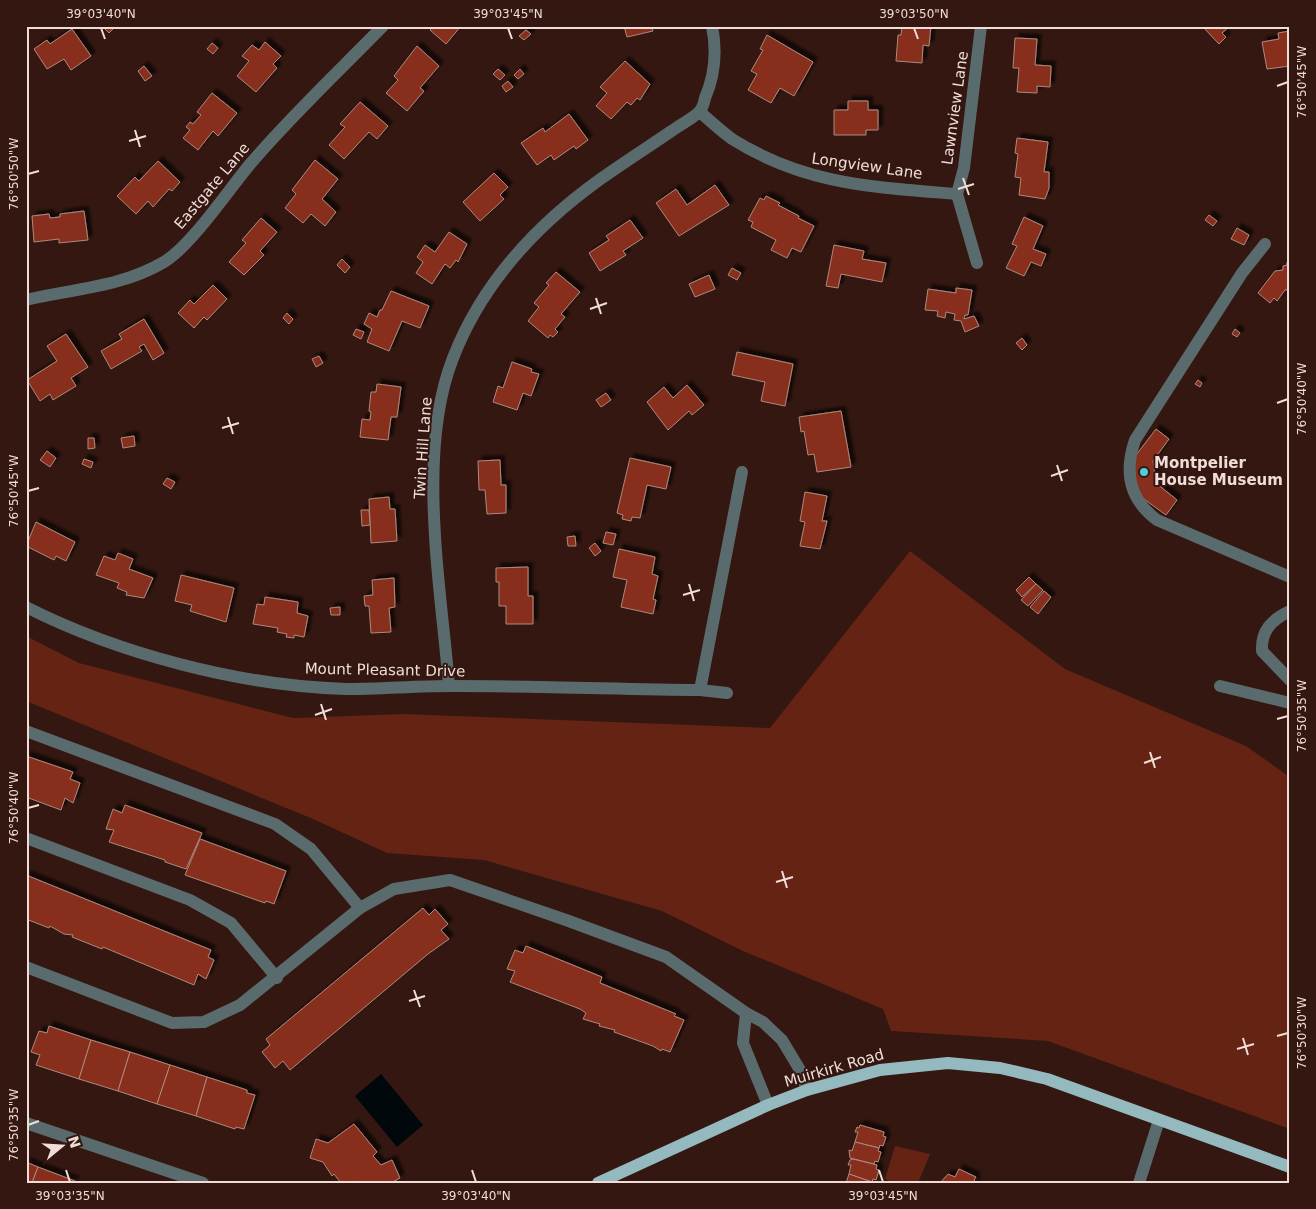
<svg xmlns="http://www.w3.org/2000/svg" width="1316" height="1209" viewBox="0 0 1316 1209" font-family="'DejaVu Sans',sans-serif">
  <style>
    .green { fill: #652313 }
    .water { fill: #00080b }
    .building { fill: #872f1a; stroke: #ad897f; filter: url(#shadow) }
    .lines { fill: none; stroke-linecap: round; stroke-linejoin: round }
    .minor { stroke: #5a6b6e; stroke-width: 12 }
    .major { stroke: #94b9be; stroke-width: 12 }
    .ticks { fill: none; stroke: #f1ddd8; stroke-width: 2 }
    .poi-dot { fill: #53cbda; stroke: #331710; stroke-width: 2 }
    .labels { text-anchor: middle; stroke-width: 4; stroke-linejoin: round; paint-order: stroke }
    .street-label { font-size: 15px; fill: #f1ddd8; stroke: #331710 }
    .poi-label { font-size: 15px; font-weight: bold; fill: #f1ddd8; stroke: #331710; text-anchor: start }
    .neatline { fill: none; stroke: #f1ddd8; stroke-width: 2 }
    .ticks-label { font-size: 12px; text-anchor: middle; fill: #f1ddd8 }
  </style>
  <defs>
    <filter id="shadow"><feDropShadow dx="4.5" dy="-4.5" stdDeviation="1" flood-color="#0009"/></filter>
  </defs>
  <rect width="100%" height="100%" fill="#331710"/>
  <g class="green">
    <polygon points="910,551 1065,669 1246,746 1290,777 1290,1129 1048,1041 891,1031 883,1009 743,951 662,911 484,860 387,853 313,819 26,701 26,636 79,663 293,718 404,714 770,728"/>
    <polygon points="895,1146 930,1154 918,1183 894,1183 885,1179"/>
  </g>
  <polygon class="water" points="381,1074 423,1125 397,1147 355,1096"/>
  <g class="building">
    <polygon points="102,26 116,26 109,33"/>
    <polygon points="434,26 461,26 446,44 430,30"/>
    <polygon points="624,26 651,26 653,31 627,37"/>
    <polygon points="902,26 931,26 929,46 923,45 922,63 896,61 898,35 901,35"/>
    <polygon points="1202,26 1230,26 1222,33 1226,37 1219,44"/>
    <polygon points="72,29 91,56 71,70 64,59 47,69 34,49 47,40 50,44"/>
    <polygon points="526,30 531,34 524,40 519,36"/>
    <polygon points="1290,31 1290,66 1267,69 1262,42 1279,39 1278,33"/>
    <polygon points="767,35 813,62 794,96 780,88 771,103 748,90 757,74 751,71 763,50 760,49"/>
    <polygon points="1015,38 1037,39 1035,65 1051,66 1050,87 1037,86 1037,93 1017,92 1019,68 1013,68"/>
    <polygon points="265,42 281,56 273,64 277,68 256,92 237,76 249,61 242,56 252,45 259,50"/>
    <polygon points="212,43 218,48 213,54 207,49"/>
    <polygon points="417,46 439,66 420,88 424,91 407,111 386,93 398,80 394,76"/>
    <polygon points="625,61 650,84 640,100 637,98 631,105 627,102 611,119 596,106 607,93 600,87"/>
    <polygon points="144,66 152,76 145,81 138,71"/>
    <polygon points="498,69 505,75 500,80 493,74"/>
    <polygon points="520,69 524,74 518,79 514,75"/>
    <polygon points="508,81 513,87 506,92 502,86"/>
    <polygon points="212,93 237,113 218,136 213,131 198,150 183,138 190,130 186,127 190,122 193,124 201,115 197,112"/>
    <polygon points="848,101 868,101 868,110 878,110 878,130 866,130 866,135 834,135 834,110 848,110"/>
    <polygon points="360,102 388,126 377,139 369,132 344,159 329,145 345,127 340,124"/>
    <polygon points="569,114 588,140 576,149 574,146 554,160 551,155 537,165 521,143 543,128 545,132"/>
    <polygon points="1017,138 1048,142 1044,172 1049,172 1049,188 1045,199 1019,195 1021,178 1015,177 1018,154 1015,153"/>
    <polygon points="315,160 338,179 322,199 336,212 325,226 311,214 303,223 285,208 296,194 292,190"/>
    <polygon points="158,161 180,182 172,191 169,189 153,207 148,201 136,214 117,196 135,177 139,181"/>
    <polygon points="494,173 508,187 500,195 504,199 480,221 463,202"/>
    <polygon points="715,185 729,205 679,236 656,203 676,189 687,205"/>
    <polygon points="766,196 780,203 778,205 799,216 798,218 814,226 801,252 792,248 787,258 771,250 776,240 751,227 753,222 748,220 760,198 764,200"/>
    <polygon points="84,211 88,240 59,243 59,239 34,242 32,216 49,214 50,218 60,217 60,214"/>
    <polygon points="1209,215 1217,221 1213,226 1205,220"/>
    <polygon points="1024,217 1043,226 1033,249 1046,254 1041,266 1031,262 1024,276 1006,268 1017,246 1012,244"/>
    <polygon points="261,218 277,232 260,251 264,255 244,275 229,262 246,243 242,240"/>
    <polygon points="630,220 643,238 623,251 626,255 600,271 589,253 609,240 606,236"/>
    <polygon points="1237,228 1249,235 1244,245 1231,239"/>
    <polygon points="449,232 467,244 458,262 456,260 450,268 445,264 432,284 416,273 423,262 417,257 425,245 435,252"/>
    <polygon points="834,245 864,251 862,259 886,263 882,282 841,274 838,288 826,286"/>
    <polygon points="342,259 350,267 345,273 337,265"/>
    <polygon points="1287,262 1290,262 1290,289 1285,290 1277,301 1274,298 1270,303 1258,293 1275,271 1283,270 1283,266 1287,265"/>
    <polygon points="732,268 741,273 737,280 728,275"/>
    <polygon points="556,272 580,292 561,314 565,317 555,329 558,332 553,337 550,335 548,338 528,321 539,307 534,303 549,285 546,283"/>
    <polygon points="709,275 715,289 695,297 689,284"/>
    <polygon points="213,285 227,299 207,320 204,317 194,328 178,313 190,300 194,304"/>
    <polygon points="956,288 972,290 968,315 965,315 964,319 974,316 979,326 965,332 961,321 954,320 955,314 946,312 945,318 937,316 938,311 925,310 928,289 956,293"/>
    <polygon points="391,291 429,306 420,328 402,321 389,351 367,342 372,329 364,324 369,313 377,317 380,310 382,310"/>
    <polygon points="287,313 293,319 289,324 283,318"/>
    <polygon points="144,319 164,353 153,360 144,344 139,347 142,351 111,369 101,351 122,339 119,334"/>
    <polygon points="356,329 364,332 361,339 353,335"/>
    <polygon points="1235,329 1240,333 1237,337 1232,334"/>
    <polygon points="66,334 88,367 71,378 76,386 53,400 50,394 40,401 27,380 57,361 47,346"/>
    <polygon points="1022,338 1027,345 1022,350 1016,343"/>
    <polygon points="737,352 793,364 785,406 761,401 765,382 732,375"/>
    <polygon points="319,356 323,363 316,367 312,359"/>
    <polygon points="512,362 532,369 531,372 539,374 531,396 523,393 517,410 493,402 498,386 503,388"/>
    <polygon points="1198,380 1202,383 1200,387 1195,384"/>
    <polygon points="377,384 401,387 397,417 391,417 388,440 360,437 362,419 370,420 371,412 369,411 371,392 376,392"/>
    <polygon points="687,385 704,405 692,415 689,411 668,430 647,402 664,387 673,398"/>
    <polygon points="606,393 611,400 601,407 596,400"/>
    <polygon points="841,411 851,467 817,472 814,454 808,455 804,431 801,432 799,417"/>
    <polygon points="1156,429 1169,439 1153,461 1156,483 1177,500 1166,515 1137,494 1133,459"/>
    <polygon points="134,436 135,446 123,448 121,438"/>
    <polygon points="88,438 94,438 95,448 88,449"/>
    <polygon points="47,451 56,458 50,467 40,460"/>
    <polygon points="630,458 671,467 666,489 647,485 640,518 632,517 631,521 622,519 623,515 617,513"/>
    <polygon points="84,459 93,462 91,468 82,464"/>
    <polygon points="500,460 501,485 506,485 506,513 487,514 485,490 479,490 478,461"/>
    <polygon points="167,478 175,482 171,489 163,484"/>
    <polygon points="805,492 827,496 822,521 827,521 820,549 800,546 805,522 800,521"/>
    <polygon points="389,497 390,509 395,509 397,541 371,543 369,499"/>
    <polygon points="361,510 369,510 370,525 362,526"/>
    <polygon points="36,522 75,542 66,561 56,556 54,560 26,546"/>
    <polygon points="606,532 616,534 613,545 603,543"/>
    <polygon points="575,536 576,546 568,546 567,537"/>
    <polygon points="595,543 601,551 595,556 589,548"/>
    <polygon points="619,549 655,557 652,574 658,576 653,599 656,600 653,614 621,607 627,580 613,577"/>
    <polygon points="118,553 133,559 129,569 153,578 144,598 126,595 127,592 117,588 119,583 96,575 104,556 115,560"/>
    <polygon points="528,567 528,596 533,596 533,624 506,624 506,606 499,606 499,582 496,582 496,568"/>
    <polygon points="181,575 234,588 226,622 190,611 192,605 175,601"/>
    <polygon points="1029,577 1036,584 1022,597 1016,590"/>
    <polygon points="394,578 395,607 389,608 391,632 371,633 369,606 365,606 364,596 373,595 372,580"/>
    <polygon points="1036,584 1043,590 1028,606 1021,600"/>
    <polygon points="1044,591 1051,597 1038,614 1030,607"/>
    <polygon points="265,597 298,602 297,613 308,616 304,637 294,635 294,638 286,637 287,634 277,632 278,628 253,624 257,604 264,605"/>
    <polygon points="340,607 340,615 331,615 330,608"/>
    <polygon points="26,756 73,772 70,779 80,783 73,803 65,798 61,810 26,797"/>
    <polygon points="125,805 202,833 186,869 165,862 165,860 109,842 114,830 106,829 113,809 122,813"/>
    <polygon points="200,839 286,871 274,904 266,901 265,903 185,875"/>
    <polygon points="26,875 211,950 208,957 214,960 206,979 198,974 194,985 103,947 102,949 72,937 73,935 64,934 50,926 49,928 26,919"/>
    <polygon points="423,908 429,915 435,909 448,924 441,930 449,939 428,954 290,1070 283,1061 275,1068 262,1052 270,1045 266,1039"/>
    <polygon points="526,946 602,977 600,983 676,1014 674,1016 684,1020 670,1052 662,1049 661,1051 653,1046 614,1032 615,1030 599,1026 600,1024 583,1019 586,1013 580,1009 510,982 515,971 507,969 515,950 523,953"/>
    <polygon points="49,1026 91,1040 79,1079 36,1065 40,1055 31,1052 39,1031 47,1033"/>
    <polygon points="91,1040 130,1052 118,1091 79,1079"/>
    <polygon points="130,1052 170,1065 157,1104 118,1091"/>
    <polygon points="170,1065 207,1077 196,1116 157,1104"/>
    <polygon points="207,1077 247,1090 247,1093 255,1095 244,1129 236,1127 235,1129 196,1116"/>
    <polygon points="354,1124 377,1152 373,1156 381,1165 392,1160 400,1178 391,1183 359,1183 358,1181 355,1183 341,1183 334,1174 332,1176 323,1162 310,1158 316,1139 328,1143"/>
    <polygon points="860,1125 884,1132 883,1136 886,1137 883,1146 880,1145 879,1148 855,1142 858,1132 855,1132 857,1127 859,1128"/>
    <polygon points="855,1142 879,1148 878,1151 881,1152 878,1162 875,1161 874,1164 850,1158 849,1150 852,1151"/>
    <polygon points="853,1159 877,1165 876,1169 879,1170 876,1180 873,1179 872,1182 849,1174 851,1165 848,1165 850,1160"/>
    <polygon points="26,1162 38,1167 32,1183 26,1183"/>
    <polygon points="38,1167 75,1181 74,1183 32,1183"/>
    <polygon points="959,1169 976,1177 974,1180 977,1183 940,1183 948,1174 955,1177"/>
    <polygon points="849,1174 872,1182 872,1183 846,1183"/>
  </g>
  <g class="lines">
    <g class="minor">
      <path d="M700 112C710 121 721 131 732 139 805 185 874 187 957 194"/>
      <polyline points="957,194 964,168 981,26"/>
      <polyline points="957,194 977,263"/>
      <path d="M1265 244 1242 273 1135 440C1124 472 1129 499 1157 520L1290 577"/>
      <path d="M26 300C73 289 122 287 164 262 192 245 229 189 251 163 292 115 339 71 383 26"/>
      <path d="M26 607C119 654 241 686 346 689 381 689 416 686 451 686 534 686 617 689 700 690L727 693"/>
      <path d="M1290 611C1271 620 1261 631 1262 651L1290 680"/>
      <path d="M449 686C441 587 416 452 453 358 484 278 545 216 615 169 634 156 654 143 673 130 681 124 692 119 699 112 702 109 704 103 705 98 715 75 717 51 712 26"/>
      <polyline points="1220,686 1290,703"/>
      <polyline points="700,690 742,472"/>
      <polyline points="26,731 275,824 311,849 360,908"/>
      <polyline points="26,838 190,900 231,923 277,978"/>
      <polyline points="26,967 172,1023 204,1022 240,1005 360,908 394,889 450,880 566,920 666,957 746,1013 763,1022 782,1040 800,1070 807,1090"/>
      <polyline points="746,1013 743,1043 768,1105"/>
      <polyline points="26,1123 203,1183"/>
      <polyline points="1139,1183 1159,1120"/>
    </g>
    <polyline class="major" points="598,1183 768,1105 807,1090 880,1070 948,1063 1000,1068 1047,1079 1290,1167"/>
  </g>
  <path class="ticks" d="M101 28 105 39M508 28 512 39M914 28 918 39M1277 86 1288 82M135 130 140 147M129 141 146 136M28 174 39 171M963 178 969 195M958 189 974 184M596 298 601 314M590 309 607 303M1277 403 1288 399M228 417 233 434M222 428 239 423M1057 465 1062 481M1051 476 1068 470M28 491 39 488M689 584 694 601M683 595 700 590M321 704 326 720M315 715 332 709M1277 719 1288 716M1150 752 1155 768M1144 763 1161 757M28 808 39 805M782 871 787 888M776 882 793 877M414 990 420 1007M409 1001 425 996M1277 1036 1288 1033M1243 1038 1248 1055M1237 1049 1254 1044M28 1125 39 1121M66 1170 70 1182M472 1170 476 1182M879 1170 883 1182"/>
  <circle class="poi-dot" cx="1144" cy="472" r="5"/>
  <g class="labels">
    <g class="street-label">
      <text transform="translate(955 108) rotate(-82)" y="5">Lawnview Lane</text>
      <text transform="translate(867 166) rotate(8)" y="5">Longview Lane</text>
      <text transform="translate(212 186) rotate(-50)" y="5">Eastgate Lane</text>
      <text transform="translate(423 448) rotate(-86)" y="5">Twin Hill Lane</text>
      <text transform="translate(385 670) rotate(1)" y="5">Mount Pleasant Drive</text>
      <text transform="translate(834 1068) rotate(-16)" y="5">Muirkirk Road</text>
    </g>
    <g class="poi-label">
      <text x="1154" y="468">Montpelier<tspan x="1154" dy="17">House Museum</tspan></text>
    </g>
  </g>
  <rect width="1316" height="1209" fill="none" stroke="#331710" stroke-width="55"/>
  <g transform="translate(62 1146) rotate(72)" stroke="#331710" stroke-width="4" paint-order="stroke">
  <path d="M0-4L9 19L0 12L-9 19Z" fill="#f1ddd8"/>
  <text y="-8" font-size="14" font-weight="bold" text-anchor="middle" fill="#f1ddd8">N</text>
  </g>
  <rect x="28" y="28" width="1260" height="1154" class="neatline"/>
  <g class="ticks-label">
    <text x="101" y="18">39°03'40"N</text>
    <text x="508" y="18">39°03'45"N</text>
    <text x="914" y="18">39°03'50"N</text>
    <text transform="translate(1302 82) rotate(-90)" y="4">76°50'45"W</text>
    <text transform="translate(14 174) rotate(-90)" y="4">76°50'50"W</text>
    <text transform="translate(1302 399) rotate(-90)" y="4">76°50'40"W</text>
    <text transform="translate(14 491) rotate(-90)" y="4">76°50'45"W</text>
    <text transform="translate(1302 716) rotate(-90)" y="4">76°50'35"W</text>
    <text transform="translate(14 808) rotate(-90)" y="4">76°50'40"W</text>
    <text transform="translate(1302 1033) rotate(-90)" y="4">76°50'30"W</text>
    <text transform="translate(14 1125) rotate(-90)" y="4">76°50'35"W</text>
    <text x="70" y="1200">39°03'35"N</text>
    <text x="476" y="1200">39°03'40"N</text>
    <text x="883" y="1200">39°03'45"N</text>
  </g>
</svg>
